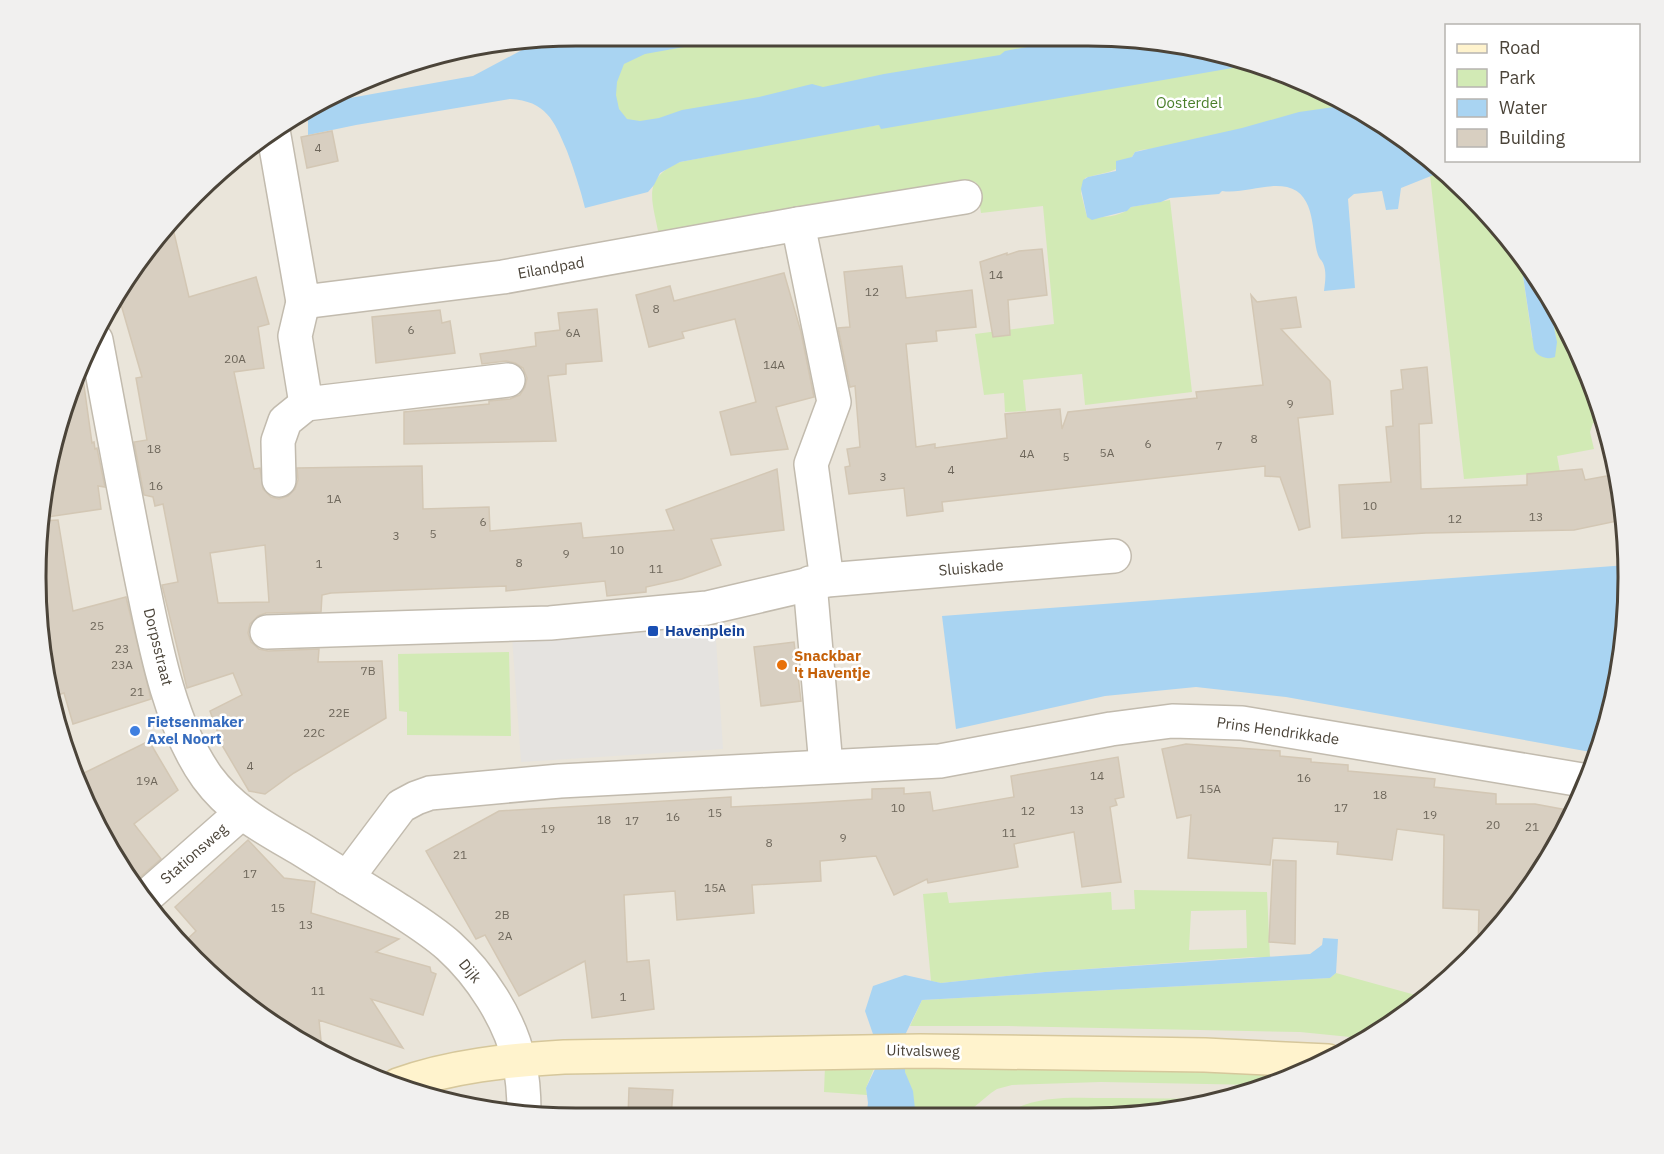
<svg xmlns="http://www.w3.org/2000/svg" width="1664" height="1154" viewBox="0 0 1664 1154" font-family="'IBM Plex Sans',sans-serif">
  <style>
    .residential { fill: #eae5da }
    .green { fill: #d2eab5; fill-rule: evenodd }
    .parking { fill: #e5e3e0 }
    .water { fill: #a9d4f2 }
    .building { fill: #d8cfc1; stroke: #d3c7b4; stroke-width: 1.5; fill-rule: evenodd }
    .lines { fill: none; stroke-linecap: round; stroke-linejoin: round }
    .street-casing { stroke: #c2bbae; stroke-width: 36 }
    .secondary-casing { stroke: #d6c79b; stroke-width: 36 }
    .street { stroke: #fff; stroke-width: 33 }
    .secondary { stroke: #fff3cd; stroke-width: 33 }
    .transit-dot { fill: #1a4fb4; stroke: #fff; stroke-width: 2 }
    .food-dot { fill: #e8710a; stroke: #fff; stroke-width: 2 }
    .shop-dot { fill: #3f7fe0; stroke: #fff; stroke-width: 2 }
    .labels { text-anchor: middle; stroke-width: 5; stroke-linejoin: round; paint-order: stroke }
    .number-label { font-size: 12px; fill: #6e675b }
    .park-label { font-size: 15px; fill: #4a7f2a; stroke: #fff }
    .street-label { font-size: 15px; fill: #4b4439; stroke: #fff }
    .transit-label { font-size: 15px; font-weight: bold; fill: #164399; stroke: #fff; text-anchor: start }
    .food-label { font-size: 15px; font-weight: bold; fill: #c56008; stroke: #fff; text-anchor: start }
    .shop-label { font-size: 15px; font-weight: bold; fill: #366cbe; stroke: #fff; text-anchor: start }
    .rim { fill: none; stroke: #4b4439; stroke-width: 3 }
  </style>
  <rect width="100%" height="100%" fill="#f6f3ec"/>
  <polygon class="residential" points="577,36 1087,36 1192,46 1357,108 1470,195 1537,277 1587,370 1618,472 1628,577 1618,683 1587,784 1537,878 1469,960 1327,1062 1192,1108 1087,1118 577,1118 471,1108 370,1077 276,1027 194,959 92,817 46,682 41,507 77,370 170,221 277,127 437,55"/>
  <g class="green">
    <path d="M586 36H1087L1192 46 1357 108 1375 122 1141 150 1135 152C1124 172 1105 172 1085 178L1081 193 1087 217C1100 218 1122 217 1131 207L1170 200 1192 392 1085 405 1082 374 1023 380 1026 411 1005 412 1004 393 984 395 975 334 1054 324 1043 206 981 213 976 182 659 236C653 201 640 179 680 162L829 133 1128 85 617 153Z"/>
    <polygon points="1441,172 1470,195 1520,256 1532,338 1556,338 1550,308 1552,305 1587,370 1604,426 1593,423 1590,432 1594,449 1557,456 1560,472 1464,479 1430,175"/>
    <polygon points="509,652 511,736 407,735 407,712 399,711 398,654"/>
    <path d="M1134 890 1267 892 1270 958 1253 957 1045 972 941 983 931 981 923 894 947 892 949 903 1111 892 1112 910 1135 909ZM1246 910 1247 948 1189 950 1191 911Z"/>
    <polygon points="1336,973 1419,996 1360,1038 1300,1032 1009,1026 910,1026 922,1000 1330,978"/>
    <polygon points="825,1066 875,1066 866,1088 867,1095 824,1092"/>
    <polygon points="905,1066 1295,1073 1259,1085 1101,1082 1012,1085 997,1089 991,1093 973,1108 967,1118 916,1118 905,1072"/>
    <path d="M1118 1098 1217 1099 1192 1108 1087 1118H1001C1032 1092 1080 1099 1118 1098Z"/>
  </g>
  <polygon class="parking" points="715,624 723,749 521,762 512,637"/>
  <g class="water">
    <path d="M577 36H745L645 54 624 64 617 82 616 95 619 109 627 119 640 121 659 118 682 110 759 97 812 84 823 87 884 74 1000 55 1005 51 1087 36 1192 46 1244 66 881 129 879 125 680 162 660 173 654 185 648 192 585 208C580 188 574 170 567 151 554 120 546 101 510 99L356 125 308 135V113L333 101 473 76 522 50 519 44Z"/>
    <path d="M1348 105 1357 108 1441 172 1401 188 1398 209 1386 210 1382 191 1354 194 1348 199 1355 288 1324 291C1325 282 1327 272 1323 263 1321 259 1320 260 1318 255 1311 234 1317 194 1287 187 1265 183 1243 194 1222 191L1219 194 1170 198 1161 202 1131 207 1127 211 1099 218 1092 220 1087 217 1081 189 1083 180 1088 177 1116 171V161L1132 157 1135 152 1242 128 1299 112Z"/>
    <path d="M1520 256 1537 277 1552 305 1550 308 1557 342 1555 357C1548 360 1537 357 1534 349Z"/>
    <polygon points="1627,565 1628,577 1618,683 1596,753 1286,697 1196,687 1105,696 956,729 942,616"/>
    <polygon points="1323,938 1338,939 1336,973 1330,978 922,1000 906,1033 905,1072 913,1091 916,1118 866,1118 868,1103 866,1088 875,1069 873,1034 865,1011 873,986 905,975 941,983 1045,972 1310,954 1322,945"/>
  </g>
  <g class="building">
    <polygon points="332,131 338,161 307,168 301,137"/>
    <path d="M171 220 189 297 256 277 269 324 258 327 264 368 234 372 254 469 260 468 263 489 271 497 279 499 288 496 295 489 298 480 297 468 422 466 423 509 489 507 490 531 581 523 583 538 674 530 666 510 777 469 784 530 711 539 721 565 682 579 646 587V592L607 596 605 581 506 591V586L331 593 322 595 321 612 266 613 258 616 250 624 248 633 251 642 259 649 268 651 319 649 318 662 382 661 386 718 294 773 265 794 249 791 223 747 210 711 242 695 233 673 187 688 162 585 178 582 163 504 155 506 153 497 144 495 134 442 147 440 136 378 142 377 120 301ZM265 545 269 602 218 603 210 553Z"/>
    <polygon points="1042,249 1047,295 1008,300 1010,335 993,337 980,262 1007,253 1007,255 1019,251"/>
    <polygon points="902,266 906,298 972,290 976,327 936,331 937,341 906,344 916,447 935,444 935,448 1007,438 1005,414 1060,409 1062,429 1068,412 1197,398 1196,392 1263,385 1251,295 1257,302 1296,297 1301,327 1281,329 1330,381 1333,414 1298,418 1310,527 1299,530 1280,477 1265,476 1265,466 942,502 943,511 907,516 904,488 849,494 845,467 850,466 847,449 860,447 855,386 850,387 838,328 850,327 844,272"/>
    <polygon points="784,273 801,332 814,397 776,407 788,449 731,455 720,412 756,402 735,319 682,332 684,338 649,347 636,295 670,286 674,301"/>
    <polygon points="597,309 602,361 566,364 566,374 548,376 556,441 404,444 404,412 489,404 489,401 510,399 520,395 525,387 527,378 523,368 515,363 506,361 482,364 480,354 536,346 535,333 560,330 558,313"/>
    <polygon points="440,310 442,323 450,321 455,353 376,363 372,317"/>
    <polygon points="81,364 92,443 94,442 95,449 97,448 105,487 98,486 101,509 41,518 41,507 77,370"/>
    <polygon points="1427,367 1432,423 1419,424 1421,489 1527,485 1527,474 1582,469 1585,480 1618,474 1622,520 1574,530 1426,533 1342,538 1339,485 1391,482 1386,427 1393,426 1391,391 1403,389 1401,370"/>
    <polygon points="58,520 73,611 126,597 151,699 73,724 64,693 51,697 46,682 41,521"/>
    <polygon points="794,642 801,701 761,706 754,647"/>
    <polygon points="149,741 178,790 134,824 161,859 137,880 92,817 78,776"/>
    <polygon points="1186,744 1280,751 1280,756 1311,759 1311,762 1348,765 1348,771 1435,779 1434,787 1496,794 1496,804 1535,804 1573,811 1537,878 1478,949 1479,910 1443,908 1444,835 1397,829 1392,860 1337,854 1338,842 1273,838 1270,865 1188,858 1191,815 1177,818 1162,749"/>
    <polygon points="1118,757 1124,797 1115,799 1117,805 1110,807 1121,882 1082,887 1074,832 1014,844 1018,867 928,883 927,879 894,895 876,856 820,861 821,881 752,885 754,913 677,920 675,891 624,895 627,962 649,960 654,1009 592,1018 585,961 519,996 485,935 476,939 426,851 499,811 731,797 731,807 810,803 872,799 872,789 904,788 904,794 930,792 933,811 1014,797 1011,776"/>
    <polygon points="248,840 284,878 315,882 311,913 399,939 376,952 430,967 431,972 436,974 423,1015 371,999 403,1048 319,1020 322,1051 276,1027 194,959 183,943 196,931 175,907"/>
    <polygon points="1273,860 1296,861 1295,944 1269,942"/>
    <polygon points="629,1088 673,1090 671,1118 628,1118"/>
  </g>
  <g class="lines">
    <defs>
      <g id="street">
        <polyline points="273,130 303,302 503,277 798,224 834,402 811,464 827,580"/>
        <polyline points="798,224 965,197"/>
        <polyline points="303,302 295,336 306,404 508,380"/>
        <path d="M96 340C111 419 125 497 141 576 154 639 169 724 207 777 232 811 263 827 299 848 330 867 360 886 391 905 411 918 431 930 449 946 480 974 510 1019 519 1061 523 1078 524 1096 524 1113"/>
        <polyline points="279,480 278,441 285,421 306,404"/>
        <polyline points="810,583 826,766"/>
        <polyline points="267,632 550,623 707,608 827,580 1114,556"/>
        <polyline points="347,878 401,806 416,798 430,793 560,781 940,761 1111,729 1172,721 1242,723 1588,781"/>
        <polyline points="148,895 240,814"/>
      </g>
      <path id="secondary" d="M398 1085C450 1066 509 1060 564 1057L920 1051 1205 1055 1328 1061"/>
    </defs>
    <use href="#street" class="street-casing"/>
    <use href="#secondary" class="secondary-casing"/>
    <use href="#street" class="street"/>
    <use href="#secondary" class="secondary"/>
  </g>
  <rect class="transit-dot" x="647" y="625" width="12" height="12" rx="3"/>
  <circle class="food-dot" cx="782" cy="665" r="6"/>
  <circle class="shop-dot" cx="135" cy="731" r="6"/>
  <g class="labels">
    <g class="number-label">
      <text x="318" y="152">4</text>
      <text x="996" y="279">14</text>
      <text x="872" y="296">12</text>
      <text x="656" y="313">8</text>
      <text x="411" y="334">6</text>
      <text x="573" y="337">6A</text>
      <text x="235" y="363">20A</text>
      <text x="774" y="369">14A</text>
      <text x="1290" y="408">9</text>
      <text x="1254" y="443">8</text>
      <text x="1148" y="448">6</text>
      <text x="1219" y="450">7</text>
      <text x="154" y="453">18</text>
      <text x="1107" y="457">5A</text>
      <text x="1027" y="458">4A</text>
      <text x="1066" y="461">5</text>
      <text x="951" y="474">4</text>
      <text x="883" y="481">3</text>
      <text x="156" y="490">16</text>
      <text x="334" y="503">1A</text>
      <text x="1370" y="510">10</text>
      <text x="1536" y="521">13</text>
      <text x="1455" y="523">12</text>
      <text x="483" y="526">6</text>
      <text x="433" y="538">5</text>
      <text x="396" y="540">3</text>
      <text x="617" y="554">10</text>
      <text x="566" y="558">9</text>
      <text x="519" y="567">8</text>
      <text x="319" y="568">1</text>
      <text x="656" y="573">11</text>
      <text x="97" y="630">25</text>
      <text x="122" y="653">23</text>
      <text x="122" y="669">23A</text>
      <text x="368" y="675">7B</text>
      <text x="137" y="696">21</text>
      <text x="339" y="717">22E</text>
      <text x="314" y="737">22C</text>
      <text x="250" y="770">4</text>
      <text x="1097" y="780">14</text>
      <text x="1304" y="782">16</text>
      <text x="147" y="785">19A</text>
      <text x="1210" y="793">15A</text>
      <text x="1380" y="799">18</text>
      <text x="898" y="812">10</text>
      <text x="1341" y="812">17</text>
      <text x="1077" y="814">13</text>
      <text x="1028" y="815">12</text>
      <text x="715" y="817">15</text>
      <text x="1430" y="819">19</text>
      <text x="673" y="821">16</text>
      <text x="604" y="824">18</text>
      <text x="632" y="825">17</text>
      <text x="1493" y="829">20</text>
      <text x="1532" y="831">21</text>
      <text x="548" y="833">19</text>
      <text x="1009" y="837">11</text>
      <text x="843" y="842">9</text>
      <text x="769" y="847">8</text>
      <text x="460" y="859">21</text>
      <text x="250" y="878">17</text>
      <text x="715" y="892">15A</text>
      <text x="278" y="912">15</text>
      <text x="502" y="919">2B</text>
      <text x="306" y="929">13</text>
      <text x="505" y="940">2A</text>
      <text x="318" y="995">11</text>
      <text x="623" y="1001">1</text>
    </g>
    <g class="park-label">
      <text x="1189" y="108">Oosterdel</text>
    </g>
    <g class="street-label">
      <text transform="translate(551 268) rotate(-10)" y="5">Eilandpad</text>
      <text transform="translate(971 568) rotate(-5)" y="5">Sluiskade</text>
      <text transform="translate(158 647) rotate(76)" y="5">Dorpsstraat</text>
      <text transform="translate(1278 731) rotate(8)" y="5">Prins Hendrikkade</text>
      <text transform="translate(194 854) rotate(-41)" y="5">Stationsweg</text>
      <text transform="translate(470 971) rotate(51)" y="5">Dijk</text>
      <text transform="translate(923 1051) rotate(1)" y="5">Uitvalsweg</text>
    </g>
    <g class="transit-label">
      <text x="665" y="636">Havenplein</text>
    </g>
    <g class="food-label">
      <text x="794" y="661">Snackbar<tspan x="794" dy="17">'t Haventje</tspan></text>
    </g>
    <g class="shop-label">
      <text x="147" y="727">Fietsenmaker<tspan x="147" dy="17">Axel Noort</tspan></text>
    </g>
  </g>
  <path d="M0 0H1664V1154H0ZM576 46H1088A530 530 0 0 1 1618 576V578A530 530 0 0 1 1088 1108H576A530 530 0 0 1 46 578V576A530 530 0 0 1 576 46Z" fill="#f1f0ef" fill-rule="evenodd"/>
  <path class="rim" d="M576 46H1088A530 530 0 0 1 1618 576V578A530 530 0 0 1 1088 1108H576A530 530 0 0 1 46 578V576A530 530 0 0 1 576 46Z"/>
  <rect x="1445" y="24" width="195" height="138" fill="#ffffff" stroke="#b7b4b0" stroke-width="1.5"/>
  <rect x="1457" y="44" width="30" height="9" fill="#fff3cd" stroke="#b7b4b0" stroke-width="1.5"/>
  <text x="1499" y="54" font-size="18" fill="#4b4439">Road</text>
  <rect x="1457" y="69" width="30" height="18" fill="#d2eab5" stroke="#b7b4b0" stroke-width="1.5"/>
  <text x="1499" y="84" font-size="18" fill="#4b4439">Park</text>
  <rect x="1457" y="99" width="30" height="18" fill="#a9d4f2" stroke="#b7b4b0" stroke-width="1.5"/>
  <text x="1499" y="114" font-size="18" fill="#4b4439">Water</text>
  <rect x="1457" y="129" width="30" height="18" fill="#d8cfc1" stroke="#b7b4b0" stroke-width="1.5"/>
  <text x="1499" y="144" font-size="18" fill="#4b4439">Building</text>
</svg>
